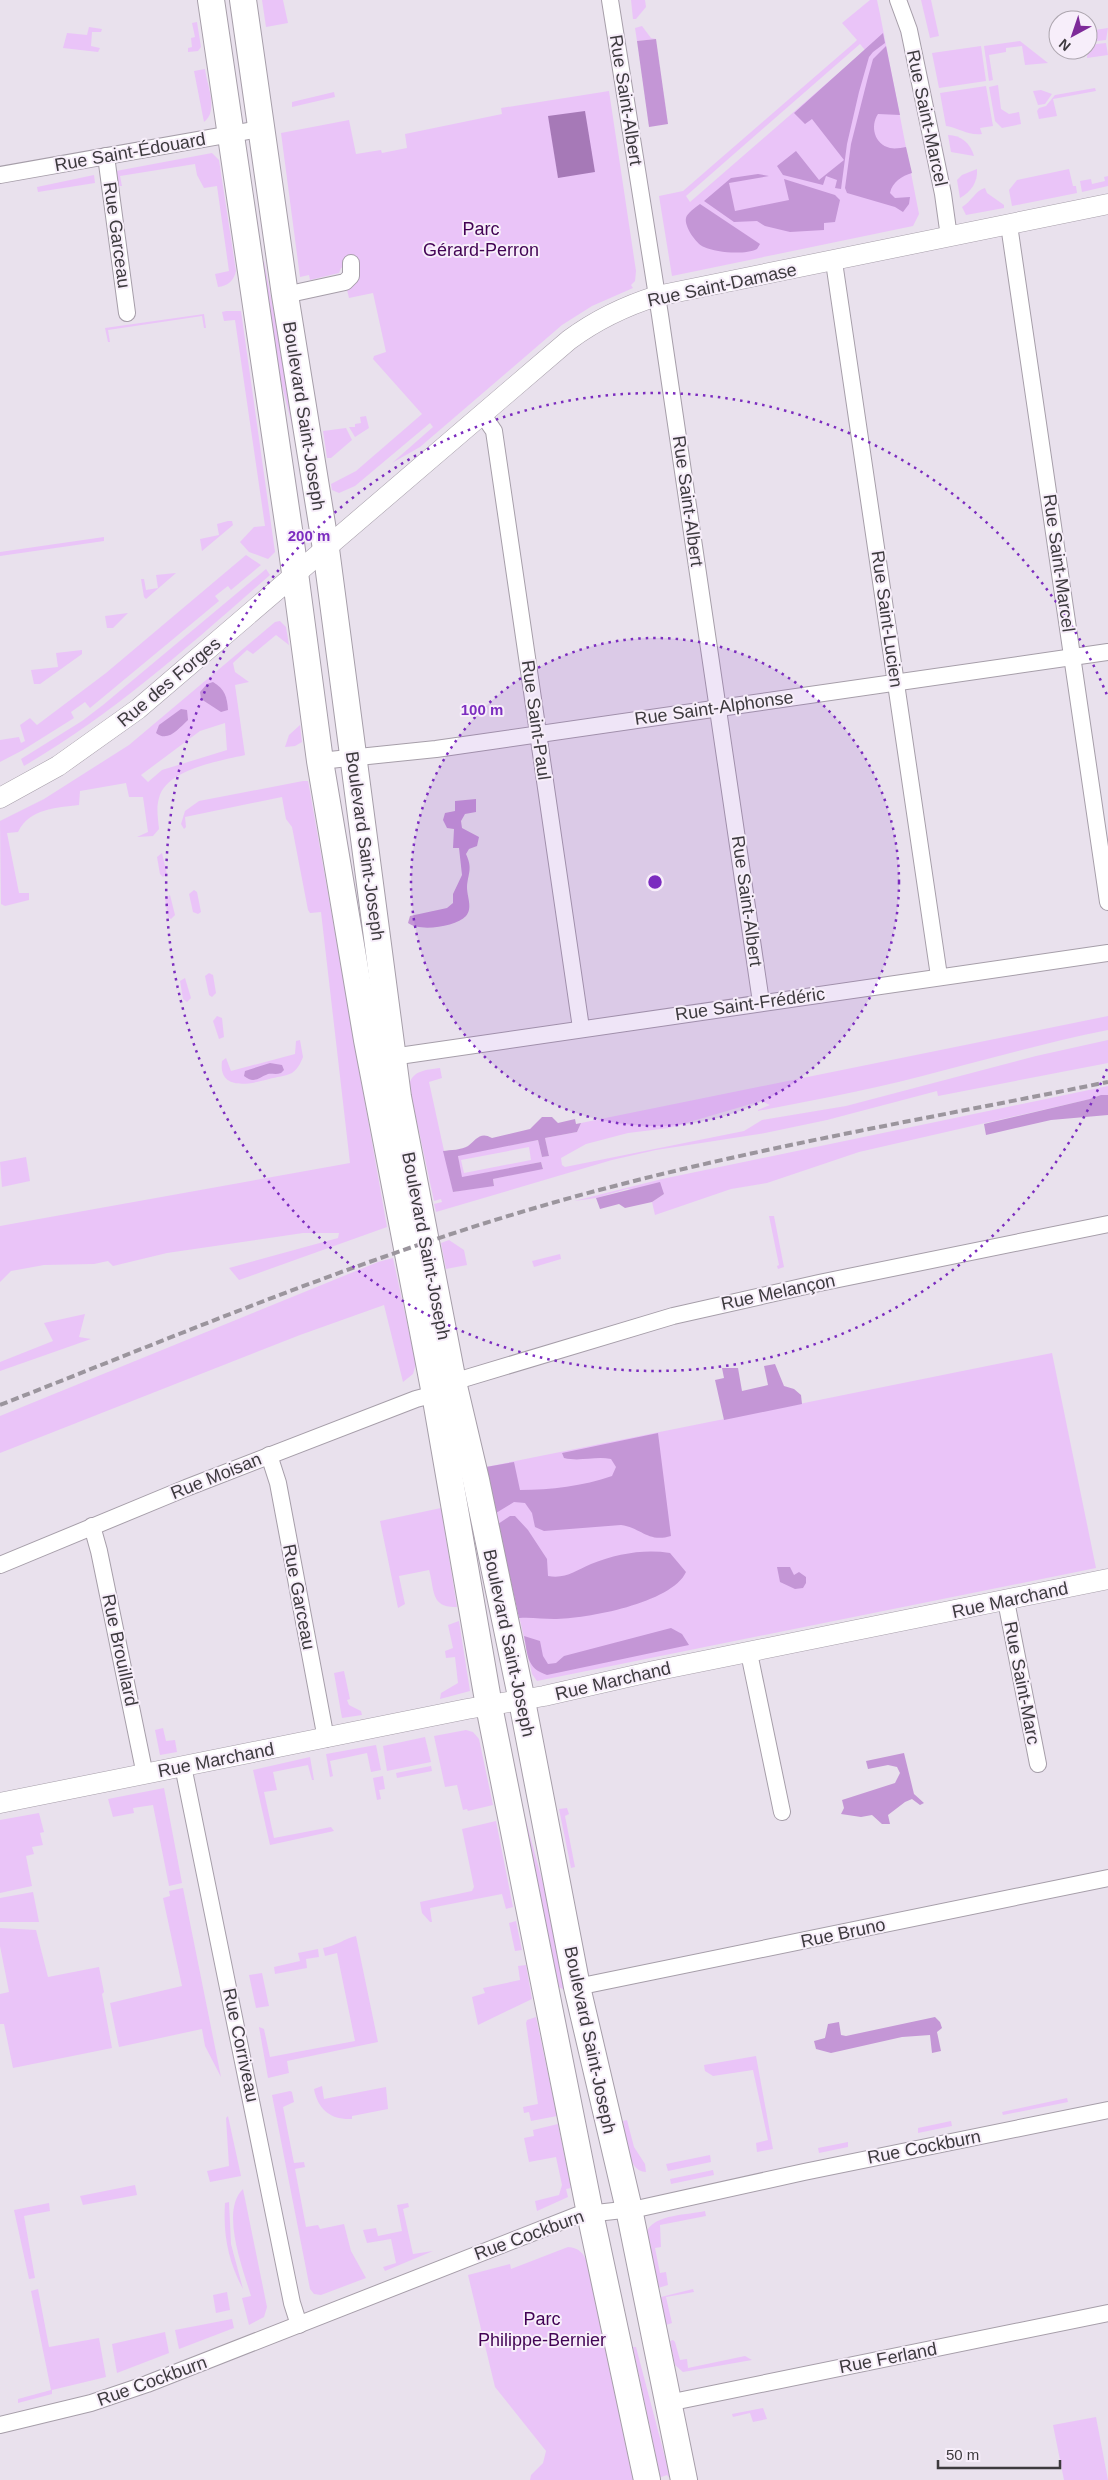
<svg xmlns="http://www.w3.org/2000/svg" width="1108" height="2480" viewBox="0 0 1108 2480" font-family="Helvetica,sans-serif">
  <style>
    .green { fill: #eac4f8; fill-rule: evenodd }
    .forest { fill: #c496d6 }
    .water { fill: #a679b7 }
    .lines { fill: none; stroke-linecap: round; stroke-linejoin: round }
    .minor-casing { stroke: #a69ea9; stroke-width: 18 }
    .tertiary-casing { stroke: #a69ea9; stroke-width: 21 }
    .primary-casing { stroke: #a69ea9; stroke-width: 28 }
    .minor { stroke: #fff; stroke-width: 16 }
    .tertiary { stroke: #fff; stroke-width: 20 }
    .primary { stroke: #fff; stroke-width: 26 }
    .rail { stroke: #9b959d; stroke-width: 4; stroke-dasharray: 8 4; stroke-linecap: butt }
    .ring { fill: none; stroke: #7b2cbf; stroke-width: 2.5; stroke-dasharray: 2.5 5 }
    .labels { text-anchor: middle; stroke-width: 4; stroke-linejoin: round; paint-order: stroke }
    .street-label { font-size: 18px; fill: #3d3a3e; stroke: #f7eefa }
    .park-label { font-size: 18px; fill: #420354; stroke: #f7eefa }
    .centre { fill: #7b2cbf; stroke: #f7eefa; stroke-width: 2.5 }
    .ring-label { font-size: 15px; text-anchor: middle; font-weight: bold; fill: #7b2cbf; stroke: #f7eefa; stroke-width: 4; stroke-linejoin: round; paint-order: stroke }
  </style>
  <rect width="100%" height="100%" fill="#e9e1ed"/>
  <g class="green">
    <polygon points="262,0 283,0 288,23 266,27"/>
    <polygon points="631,0 645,0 646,7 636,19 633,19"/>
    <path d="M870 0H877L880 14 919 214 913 226 672 276 659 196 683 191 855 42 857 40 842 23ZM860 44 865 50 690 202 686 196Z"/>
    <polygon points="921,0 931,0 939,36 930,38"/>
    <polygon points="197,22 201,47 198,51 188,52 188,48 192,47 191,38 195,37 192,23"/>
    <polygon points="642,26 651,38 656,39 637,41 635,28"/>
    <polygon points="89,27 102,29 101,32 92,32 91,46 100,48 98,52 63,48 67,33 87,35"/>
    <polygon points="1108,28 1106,40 1088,42 1088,31"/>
    <polygon points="1020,41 1048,63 1025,65 1022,46 1006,48 1006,52 989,55 993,80 989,81 984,46"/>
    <polygon points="1106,43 1108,55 1087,58 1088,45"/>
    <polygon points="981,46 986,81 939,88 932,53"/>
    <path d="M205 69C207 85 219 111 204 122L194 71Z"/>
    <polygon points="998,85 1001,109 1009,114 1019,112 1021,124 1002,128 995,121 989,87"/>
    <path d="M986 86 993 126 980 128 982 134C969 136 959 128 946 126L940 93Z"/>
    <polygon points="1095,88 1096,91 1053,99 1057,116 1039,119 1037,111 1039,108 1046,106 1055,95"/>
    <polygon points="1041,90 1052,94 1045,104 1038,105 1033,91"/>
    <path d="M609 91 636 271 635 281 631 285 633 288 592 306 562 325 420 447 392 463 433 427 430 423 355 486 339 493 332 490 331 484 356 471 422 414 373 359 374 356 386 352 373 293 349 298 347 290C358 285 361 275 358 264L341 268 339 273 310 280 309 275 300 277 281 133 349 120 356 154 381 150 382 153 407 148 405 134 502 114 501 108Z"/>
    <polygon points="334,92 335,97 292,107 292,102"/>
    <path d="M948 135C961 135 971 144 974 156L951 152Z"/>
    <path d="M212 153 219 160 236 271C234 281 227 286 218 287L215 274 229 271 217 186 204 188 197 175 195 164 120 176 122 186H119L116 171Z"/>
    <path d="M977 169C978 182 971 192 960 198L957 180 962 175Z"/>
    <polygon points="1069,169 1073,186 1076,186 1077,193 1012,206 1009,190 1017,180"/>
    <polygon points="94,175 95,183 38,192 37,187"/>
    <polygon points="1108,176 1108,186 1082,192 1080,181 1091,179 1092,184 1105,181 1104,177"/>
    <path d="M985 188 987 193 1004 205V208L966 215 962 207C971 202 976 190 985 188Z"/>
    <polygon points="261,261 264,261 295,424 292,425 279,374"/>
    <polygon points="226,311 241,311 275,552 268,559 249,552 240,542 254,527 265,526 235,320 224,321 222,312"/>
    <polygon points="204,314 206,328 204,328 202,316 108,330 110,342 108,342 105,328"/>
    <polygon points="366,416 369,428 355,437 349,427 355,427 355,424 361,423 360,417"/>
    <polygon points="346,428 352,440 331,458 327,458 323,431"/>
    <polygon points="228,521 232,521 233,525 202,551 200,539 219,535 217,524"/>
    <polygon points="104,537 104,541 0,556 0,552"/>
    <polygon points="246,555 261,565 231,590 228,586 215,596 219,601 90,708 85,702 71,712 74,718 23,750 0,762 0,740 19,737 21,743 25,741 20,725 30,718 37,725 106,673"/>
    <path d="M266 569 270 575C191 644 115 713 24 766L21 759 82 721 103 705Z"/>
    <polygon points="176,573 146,599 144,597 141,579 144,579 146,590 158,588 156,575"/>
    <polygon points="128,613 113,628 107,628 105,616"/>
    <path d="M280 621 286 627 289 645 276 635 253 654 247 650 233 663 235 672 249 682 235 685 245 755C220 761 166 769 159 798 156 808 158 818 159 829L153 836 137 837 148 832 143 797H129L126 783 80 791 79 805C56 808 30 808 18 832L7 833 19 893H29V900L5 906 1 904 0 821 44 799 129 745 275 622ZM225 723 227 750 162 770 148 782 141 775 200 731Z"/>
    <polygon points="82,650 82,654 40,684 34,684 31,670 58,667 56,653"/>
    <polygon points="300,725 302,742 295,746 285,747 289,735"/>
    <polygon points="303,781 308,781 309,786 387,1227 239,1280 229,1268 338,1238 339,1233 303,1233 167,1253 113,1266 108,1261 94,1264 44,1265 11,1271 0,1282 0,1226 350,1163 321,912 310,913 308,910 292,827 286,819 282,797 185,817 186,827 184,829 181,824 185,811 199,801"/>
    <polygon points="162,853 167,874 163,877 160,874 157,857"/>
    <polygon points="194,890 197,892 201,912 198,914 193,912 189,894"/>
    <polygon points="170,895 175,915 171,919 168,917 165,899"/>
    <polygon points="209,973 213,975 216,993 212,997 209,995 205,976"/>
    <polygon points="185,978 191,998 187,1002 183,999 180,981"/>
    <polygon points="217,1016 222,1018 224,1037 219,1039 213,1021"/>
    <path d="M1108 1016V1030C1053 1041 999 1056 945 1070 883 1087 821 1099 758 1111V1110L770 1105 761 1101 669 1128 628 1133 586 1144 561 1158 562 1165 565 1167 744 1131 762 1120 846 1106 1036 1056 1108 1040V1063L938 1096 937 1091 827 1120 765 1133 656 1150 612 1160 436 1212 434 1204 442 1202 441 1199 434 1201 409 1085C413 1070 426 1070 440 1068L442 1078 429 1082 453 1192 494 1185 493 1179 543 1168 541 1162 461 1178 458 1155 538 1140 542 1157 549 1156 545 1138 577 1132 581 1123ZM529 1147 531 1160 464 1173 461 1160Z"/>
    <path d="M300 1040 303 1057C301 1062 298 1069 292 1073 286 1076 276 1077 269 1079 251 1084 218 1092 222 1061L226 1058 231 1071 295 1054 296 1041Z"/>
    <polygon points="1108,1086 1108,1095 859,1152 767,1183 731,1189 655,1215 652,1202 664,1194 627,1189 596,1198 574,1201 662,1179"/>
    <polygon points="26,1157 30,1181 2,1187 0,1162"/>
    <polygon points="774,1216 784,1267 778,1269 777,1266 779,1265 769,1216"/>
    <polygon points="449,1240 464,1250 467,1265 446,1269 441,1243"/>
    <polygon points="560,1254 561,1259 534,1267 532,1261"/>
    <polygon points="393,1258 416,1364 413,1374 403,1382 384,1305 300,1335 0,1453 0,1416 378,1262"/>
    <polygon points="85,1314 79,1337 91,1339 0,1371 0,1362 53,1341 44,1323"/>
    <polygon points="1052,1353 1096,1568 537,1681 532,1674 486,1467"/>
    <path d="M441 1508 457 1607C430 1608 435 1590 429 1570L399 1576 405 1604 398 1608 380 1521Z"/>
    <polygon points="459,1621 470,1691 440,1699 441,1693 458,1683 455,1657 446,1658 445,1651 453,1648 448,1625"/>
    <polygon points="344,1671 350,1699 347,1700 349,1705 361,1711 362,1715 342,1718 334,1673"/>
    <polygon points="163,1728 166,1741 175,1740 177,1752 160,1755 155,1730"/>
    <polygon points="466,1730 473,1732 479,1739 493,1805 468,1811 467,1809 463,1810 457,1785 445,1787 434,1736"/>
    <polygon points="425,1737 431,1762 387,1771 383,1746"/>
    <polygon points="376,1745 381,1770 371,1772 367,1753 330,1761 333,1776 330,1777 326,1754"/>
    <polygon points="310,1757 314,1780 312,1780 308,1765 273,1772 277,1790 264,1792 274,1838 331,1827 334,1831 270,1845 253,1770"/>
    <polygon points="431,1766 432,1771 397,1778 396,1773"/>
    <polygon points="383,1776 385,1789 379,1790 381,1799 377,1800 373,1778"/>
    <polygon points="164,1788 182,1883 169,1886 153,1805 133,1808 134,1813 113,1817 108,1799"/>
    <polygon points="567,1808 569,1814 565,1816 575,1867 571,1868 559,1809"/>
    <polygon points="39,1813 44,1832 40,1833 43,1845 32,1847 34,1854 26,1856 32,1886 0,1893 0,1820"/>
    <polygon points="496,1821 513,1907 506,1909 502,1894 430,1908 432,1922 430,1922 422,1913 420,1902 472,1891 474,1887 462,1829"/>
    <polygon points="523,1821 526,1821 558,1939 564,1990 559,1987"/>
    <polygon points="183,1888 221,2077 205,2046 202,2029 119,2047 110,2003 182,1986 163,1898 170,1896 169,1891"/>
    <polygon points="33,1892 39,1922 0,1922 0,1898"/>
    <polygon points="516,1921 522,1950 515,1951 509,1923"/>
    <polygon points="0,1928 36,1930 48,1977 99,1967 104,1992 102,1994 112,2048 13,2068 4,2024 0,2024 0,1994 9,1992 0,1946"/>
    <path d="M356 1936 378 2042 287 2061 289 2073 268 2078 259 2027 264 2029 270 2057 355 2041 337 1953 325 1956 323 1948C336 1946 344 1939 356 1936Z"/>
    <polygon points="318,1949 319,1957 306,1959 307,1968 275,1974 274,1967 300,1961 298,1953"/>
    <polygon points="526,1965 532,1999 478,2025 472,1997 485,1993 483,1988 520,1980 518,1966"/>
    <polygon points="262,1973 269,2006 256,2008 249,1975"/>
    <polygon points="536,2017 557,2116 531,2121 529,2112 524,2113 523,2107 538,2104 526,2023 527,2020"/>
    <polygon points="756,2056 773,2149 757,2152 756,2143 768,2140 753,2070 713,2076 705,2071 704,2065"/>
    <path d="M322 2086 324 2099 386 2087 388 2109 352 2116V2119C331 2120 318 2110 314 2089Z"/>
    <polygon points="290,2091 292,2092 294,2102 283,2107 294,2163 304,2162 305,2167 295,2169 306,2227 318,2225 320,2229 344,2224 351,2251 366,2278 321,2295 314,2294 310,2289 272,2095"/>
    <polygon points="1067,2098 1068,2102 1003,2115 1002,2112"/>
    <polygon points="228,2116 241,2176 210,2182 207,2171 229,2166 226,2118"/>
    <path d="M627 2120 634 2147 645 2164 646 2172C626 2171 626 2137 623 2121Z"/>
    <polygon points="951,2121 952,2126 918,2133 918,2128"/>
    <polygon points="558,2124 571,2188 566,2189 568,2197 537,2211 535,2201 559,2195 562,2185 556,2157 529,2162 524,2138 534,2136 533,2130"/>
    <polygon points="848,2142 848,2147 819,2153 818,2148"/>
    <polygon points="710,2155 711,2162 668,2171 666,2164"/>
    <polygon points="713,2170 714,2175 671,2184 670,2179"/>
    <polygon points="135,2185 137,2195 83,2205 80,2196"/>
    <path d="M243 2189 267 2307 264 2317 249 2325 242 2298 251 2296C243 2269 220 2211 243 2189Z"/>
    <path d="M229 2202 231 2244 243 2289C228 2261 223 2234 225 2203Z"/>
    <polygon points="49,2203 50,2211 24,2216 35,2278 29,2279 14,2210"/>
    <polygon points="408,2203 409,2207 403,2209 413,2254 433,2251 385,2271 383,2267 396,2263 391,2239 367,2243 363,2230 376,2228 378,2236 402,2231 397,2205"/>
    <path d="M705 2211 706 2216 660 2225 661 2247 655 2248 660 2273 666 2272 668 2285 658 2288 647 2231C655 2214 689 2215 705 2211Z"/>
    <path d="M568 2247C579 2248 584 2253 587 2263L633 2480H530L531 2475 543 2463 546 2451 495 2387 468 2275 510 2264 511 2269Z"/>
    <polygon points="38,2289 49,2347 99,2338 106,2377 52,2390 52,2394 18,2403 18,2399 51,2390 31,2291"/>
    <polygon points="693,2289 694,2292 666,2297 672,2323 666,2325 661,2297"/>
    <polygon points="227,2292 230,2310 216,2313 213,2295"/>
    <polygon points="232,2319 234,2328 179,2349 175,2330"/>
    <polygon points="165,2332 169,2353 117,2373 112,2344"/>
    <polygon points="673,2340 675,2342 680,2360 687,2359 688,2368 745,2356 752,2360 683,2372 675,2365 670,2341"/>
    <polygon points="633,2347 636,2347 671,2480 667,2475 661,2477 661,2480"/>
    <polygon points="763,2408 767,2419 753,2422 750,2413 733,2417 732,2414"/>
    <polygon points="1096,2417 1108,2480 1064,2480 1053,2425"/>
  </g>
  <g class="forest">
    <polygon points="883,33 885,43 873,52 869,57 859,92 847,144 841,189 835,188 837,180 826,176 823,185 783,175 777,166 796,151 819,180 844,160 812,119 805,124 794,113"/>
    <polygon points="656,39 668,124 649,127 637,41"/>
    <path d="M886 46 900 115 878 114C870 126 874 144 890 148 895 149 901 148 906 147L912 173C902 176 892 182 890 193L895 198 910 197 909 204 903 212 895 207 847 193 845 188 851 144 868 77 873 59Z"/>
    <polygon points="758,174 769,176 729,183 735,211 789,200 784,179 835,195 840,200 835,222 824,223 824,230 790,232 765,226 757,221 734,222 704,201 731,178"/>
    <path d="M700 204 760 244 757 249C745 255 717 253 704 247 696 244 684 226 686 218 687 213 696 207 700 204Z"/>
    <path d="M213 682C225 689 227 697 228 710L221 712 201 699 200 692 207 684Z"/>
    <path d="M181 709 187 710 188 720C179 728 168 743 156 733L159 725Z"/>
    <path d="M476 799V812L465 814 461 821 462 828 479 837 477 846 469 849 466 854C473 869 468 873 467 887 467 897 473 908 466 916 456 927 419 932 408 923L410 916 447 908 453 903V894L462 875 459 848H453L454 829 447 828 443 820 445 813 455 811V801Z"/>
    <path d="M270 1063 282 1065 284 1070 281 1073C276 1075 271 1073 268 1074 258 1078 254 1084 244 1076L245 1071Z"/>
    <polygon points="1101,1095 1108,1095 1108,1115 1051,1120 986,1135 984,1124 1090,1099"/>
    <path d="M542 1117H552L558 1123 575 1119 576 1124 581 1123 577 1132 545 1138 549 1156 542 1157 538 1140 458 1156 462 1177 541 1162 543 1169 493 1179 494 1186 453 1192 443 1151C450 1150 462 1150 468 1146 476 1140 480 1131 492 1138L530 1129Z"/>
    <polygon points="660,1182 664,1194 652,1202 625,1208 619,1204 600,1209 596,1198"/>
    <polygon points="775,1364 784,1386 794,1389 801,1395 802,1404 724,1420 715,1380 724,1378 722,1368 738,1368 742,1391 768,1385 764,1366"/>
    <path d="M658 1433 671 1536C648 1543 642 1528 621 1525L544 1531 535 1527 532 1513 525 1503 514 1502 496 1513 486 1467 514 1462 520 1490C551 1490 583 1486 612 1476L616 1467 611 1459C595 1456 580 1462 564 1458L562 1453Z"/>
    <path d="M510 1516H515L528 1530 547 1559 548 1576C566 1579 575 1571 591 1564 617 1554 643 1549 670 1553L686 1572C672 1603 586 1619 554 1619 543 1619 531 1617 519 1618L498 1524Z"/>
    <polygon points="777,1567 790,1567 794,1575 799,1572 806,1577 806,1583 803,1588 795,1589 780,1582"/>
    <path d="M671 1628 682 1634 689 1645 547 1675C526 1668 528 1655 524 1636L540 1641 543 1656 548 1664 556 1663 564 1656Z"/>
    <polygon points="904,1753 914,1794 924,1803 920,1805 912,1799 905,1802 888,1815 890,1824 882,1824 872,1815 861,1817 841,1814 844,1808 842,1800 895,1783 900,1773 897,1767 888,1765 868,1769 866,1761"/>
    <polygon points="935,2017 940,2022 942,2028 937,2032 941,2051 932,2053 930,2035 902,2037 831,2053 816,2049 814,2041 825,2038 828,2024 839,2022 841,2035 846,2036"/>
  </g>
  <polygon class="water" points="585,111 595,172 558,178 548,116"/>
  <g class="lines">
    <defs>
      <g id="minor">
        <polyline points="610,0 660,315 761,1002"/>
        <polyline points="898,0 909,30 943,194 949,237"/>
        <polyline points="106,156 127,313"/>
        <polyline points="0,175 260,129"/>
        <polyline points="1009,225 1108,902"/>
        <polyline points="834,262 939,976"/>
        <polyline points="285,295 345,282 351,276 351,263"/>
        <polyline points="483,415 494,431 581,1028"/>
        <polyline points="320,761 436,749 1108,652"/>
        <polyline points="392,1057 1108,953"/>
        <polyline points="453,1382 673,1316 819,1283 1108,1224"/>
        <polyline points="269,1455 278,1483 326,1739"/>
        <polyline points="92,1526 99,1551 145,1775"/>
        <polyline points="0,1565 186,1488 416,1399 435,1394"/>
        <polyline points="1006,1601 1038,1764"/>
        <polyline points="749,1653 782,1812"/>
        <polyline points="183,1766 292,2303 299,2325"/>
        <polyline points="577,1987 1108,1878"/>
        <polyline points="668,2403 1108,2313"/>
        <polyline points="0,2425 91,2403 147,2384 578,2215 641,2208 804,2172 1108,2110"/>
      </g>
      <g id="tertiary">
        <path d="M0 798 58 766 138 709 569 340C596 320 625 306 657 296L1108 204"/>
        <polyline points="0,1803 467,1709 544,1696 654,1671 1108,1579"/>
      </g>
      <g id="primary">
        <polyline points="211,0 291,543 320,761 367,1040 435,1394 489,1706 590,2213 647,2480"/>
        <polyline points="243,0 285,295 326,549 398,1097 453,1382 476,1480 522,1701 577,1987 629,2209 684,2480"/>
      </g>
    </defs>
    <use href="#minor" class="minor-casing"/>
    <use href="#tertiary" class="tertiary-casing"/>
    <use href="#primary" class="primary-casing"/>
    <use href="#minor" class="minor"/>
    <use href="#tertiary" class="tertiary"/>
    <use href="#primary" class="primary"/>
    <path class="rail" d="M0 1405C171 1338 341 1266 518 1213 710 1155 911 1122 1108 1082"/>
  </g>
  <circle cx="655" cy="882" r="244" fill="#7b2cbf" fill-opacity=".12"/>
  <g class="ring">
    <circle cx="655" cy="882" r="244"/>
    <path d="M1107 1069A489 489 0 1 1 1107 695"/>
  </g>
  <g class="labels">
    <g class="street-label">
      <text transform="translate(626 100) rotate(81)" y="6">Rue Saint-Albert</text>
      <text transform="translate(927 118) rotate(78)" y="6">Rue Saint-Marcel</text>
      <text transform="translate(130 152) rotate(-10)" y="6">Rue Saint-Édouard</text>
      <text transform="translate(117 235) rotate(82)" y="6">Rue Garceau</text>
      <text transform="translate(722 285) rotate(-12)" y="6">Rue Saint-Damase</text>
      <text transform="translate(304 416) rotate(81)" y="6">Boulevard Saint-Joseph</text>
      <text transform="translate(688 501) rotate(82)" y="6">Rue Saint-Albert</text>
      <text transform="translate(1059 563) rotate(82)" y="6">Rue Saint-Marcel</text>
      <text transform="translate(887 619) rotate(82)" y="6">Rue Saint-Lucien</text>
      <text transform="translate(169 682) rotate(-40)" y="6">Rue des Forges</text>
      <text transform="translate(714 708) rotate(-8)" y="6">Rue Saint-Alphonse</text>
      <text transform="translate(536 720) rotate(82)" y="6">Rue Saint-Paul</text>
      <text transform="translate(365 846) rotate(82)" y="6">Boulevard Saint-Joseph</text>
      <text transform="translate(747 901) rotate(82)" y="6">Rue Saint-Albert</text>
      <text transform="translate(750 1004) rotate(-8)" y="6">Rue Saint-Frédéric</text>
      <text transform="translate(426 1246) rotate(79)" y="6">Boulevard Saint-Joseph</text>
      <text transform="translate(778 1292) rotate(-12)" y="6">Rue Melançon</text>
      <text transform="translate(216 1476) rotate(-22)" y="6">Rue Moisan</text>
      <text transform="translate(299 1597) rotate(79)" y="6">Rue Garceau</text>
      <text transform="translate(1010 1600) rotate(-12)" y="6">Rue Marchand</text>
      <text transform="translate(509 1643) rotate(78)" y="6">Boulevard Saint-Joseph</text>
      <text transform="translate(120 1650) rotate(78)" y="6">Rue Brouillard</text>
      <text transform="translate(613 1681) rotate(-13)" y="6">Rue Marchand</text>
      <text transform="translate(1022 1683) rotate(79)" y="6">Rue Saint-Marc</text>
      <text transform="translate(216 1760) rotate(-11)" y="6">Rue Marchand</text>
      <text transform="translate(843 1933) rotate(-12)" y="6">Rue Bruno</text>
      <text transform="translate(590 2040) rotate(78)" y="6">Boulevard Saint-Joseph</text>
      <text transform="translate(241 2045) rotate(78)" y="6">Rue Corriveau</text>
      <text transform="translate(924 2147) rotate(-11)" y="6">Rue Cockburn</text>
      <text transform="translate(529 2235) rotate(-20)" y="6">Rue Cockburn</text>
      <text transform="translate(888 2358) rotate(-11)" y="6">Rue Ferland</text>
      <text transform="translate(152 2381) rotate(-20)" y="6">Rue Cockburn</text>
    </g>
    <g class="park-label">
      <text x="481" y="235">Parc<tspan x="481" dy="21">Gérard-Perron</tspan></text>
      <text x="542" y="2325">Parc<tspan x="542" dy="21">Philippe-Bernier</tspan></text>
    </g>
  </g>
  <circle cx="655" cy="882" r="8" class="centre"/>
  <g class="ring-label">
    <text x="309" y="541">200 m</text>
    <text x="482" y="715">100 m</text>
  </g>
  <g transform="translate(1073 35) rotate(220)"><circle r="24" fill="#f7eefa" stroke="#ada6af"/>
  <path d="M0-4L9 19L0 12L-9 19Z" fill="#7e2a99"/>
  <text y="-8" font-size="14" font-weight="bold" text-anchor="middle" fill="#3d3a3e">N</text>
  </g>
  <path d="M938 2460v8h122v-8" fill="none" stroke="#3d3a3e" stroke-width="2.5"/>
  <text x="946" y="2460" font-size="15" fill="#3d3a3e" stroke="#f7eefa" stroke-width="4" paint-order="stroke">50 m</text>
</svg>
